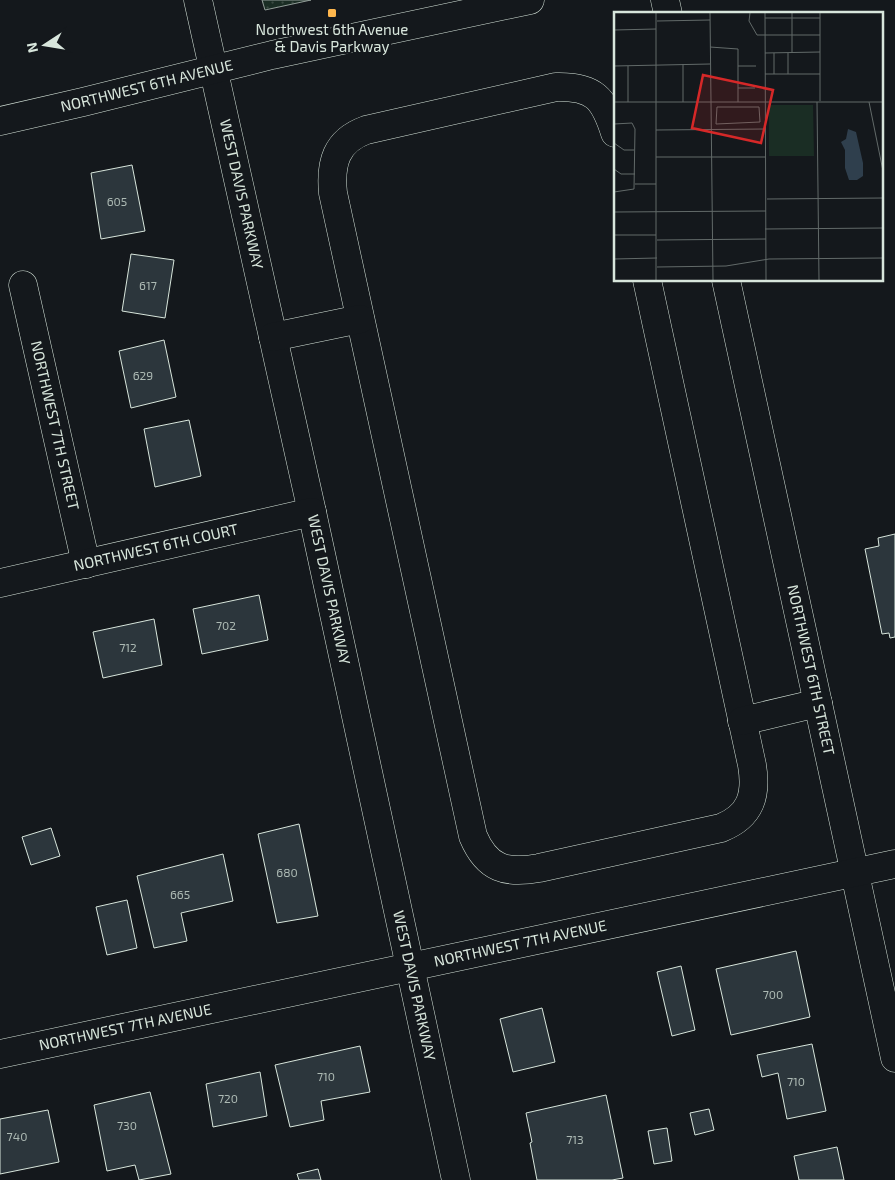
<svg xmlns="http://www.w3.org/2000/svg" width="895" height="1180" viewBox="0 0 895 1180" font-family="'Exo 2',sans-serif">
  <style>
    .park { fill: url(#park-dots); stroke: #939e99 }
    .building { fill: #2c363c; stroke: #d8e6dc }
    .lines { fill: none; stroke-linecap: round; stroke-linejoin: round }
    .minor-casing { stroke: #d8e6dc; stroke-width: 29 }
    .minor { stroke: #14181c; stroke-width: 28 }
    .poi-dot { fill: #ffb74d; stroke: #14181c; stroke-width: 2 }
    .labels { text-anchor: middle; stroke-width: 4; stroke-linejoin: round; paint-order: stroke }
    .number-label { font-size: 12px; fill: #adbab4 }
    .poi-label { font-size: 15px; fill: #d8e6dc; stroke: #14181c }
    .street-label { font-size: 15px; fill: #d8e6dc; stroke: #14181c }
    .inset-road { fill: none; stroke: #626a69; stroke-width: 1 }
    .view { fill: #d62828; fill-opacity: 0.15; stroke: #d62828; stroke-width: 2.5 }
    .inset-edge { fill: none; stroke: #d8e6dc; stroke-width: 2.5 }
  </style>
  <defs>
    <pattern id="park-dots" width="8" height="8" patternUnits="userSpaceOnUse" patternTransform="scale(1.25)"><rect width="8" height="8" fill="#1a2d24"/><path d="M2 2h.1M6 6h.1" fill="none" stroke="#3b4b43" stroke-width="1.8" stroke-linecap="round"/></pattern>
  </defs>
  <rect width="100%" height="100%" fill="#14181c"/>
  <polygon class="park" points="262,0 311,0 265,10"/>
  <g class="building">
    <polygon points="132,165 145,231 101,239 91,173"/>
    <polygon points="131,254 174,260 165,318 122,311"/>
    <polygon points="164,340 176,397 131,408 119,351"/>
    <polygon points="189,420 201,476 155,487 144,429"/>
    <polygon points="895,534 895,637 890,638 889,633 882,634 865,549 879,546 878,538"/>
    <polygon points="259,595 268,640 202,654 193,609"/>
    <polygon points="154,619 162,665 103,678 93,632"/>
    <polygon points="299,824 318,916 277,923 258,834"/>
    <polygon points="51,828 60,856 31,865 22,837"/>
    <polygon points="223,854 233,901 181,913 187,941 154,948 137,876"/>
    <polygon points="127,900 137,948 107,955 96,907"/>
    <polygon points="796,951 810,1017 731,1035 716,969"/>
    <polygon points="681,966 695,1030 672,1036 657,972"/>
    <polygon points="542,1008 555,1062 513,1072 500,1019"/>
    <polygon points="812,1044 826,1111 787,1119 778,1073 762,1077 757,1055"/>
    <polygon points="360,1046 370,1092 321,1101 324,1120 290,1127 275,1065"/>
    <polygon points="260,1072 267,1116 213,1127 206,1084"/>
    <polygon points="150,1092 171,1174 139,1180 135,1165 107,1171 94,1105"/>
    <polygon points="606,1095 623,1178 612,1180 537,1180 530,1143 532,1142 526,1113"/>
    <polygon points="709,1109 714,1130 695,1135 690,1113"/>
    <polygon points="48,1110 59,1162 0,1174 0,1119"/>
    <polygon points="667,1128 672,1161 654,1164 648,1131"/>
    <polygon points="837,1147 844,1180 799,1180 794,1156"/>
    <polygon points="318,1169 321,1180 299,1180 297,1174"/>
  </g>
  <g class="lines">
    <defs>
      <g id="minor">
        <path id="s1" d="M198 0 312 512 456 1180"/>
        <polyline points="665,0 668,14"/>
        <path id="s2" d="M0 121 83 102 272 55 530 0"/>
        <path d="M615 133C604 98 594 86 556 87L366 130C336 141 330 163 333 193L473 836C487 869 506 874 539 868L721 828C751 816 757 795 752 765L647 280"/>
        <path id="s3" d="M726 280 895 1058"/>
        <path id="s4" d="M23 285 86 564"/>
        <polyline points="273,337 360,319"/>
        <path id="s5" d="M0 583 312 512"/>
        <polyline points="742,721 818,703"/>
        <path id="s6" d="M0 1054 895 864"/>
      </g>
    </defs>
    <use href="#minor" class="minor-casing"/>
    <use href="#minor" class="minor"/>
  </g>
  <rect class="poi-dot" x="327" y="8" width="10" height="10" rx="2.5"/>
  <g class="labels">
    <g class="number-label">
      <text x="117" y="206">605</text>
      <text x="148" y="290">617</text>
      <text x="143" y="380">629</text>
      <text x="226" y="630">702</text>
      <text x="128" y="652">712</text>
      <text x="287" y="877">680</text>
      <text x="180" y="899">665</text>
      <text x="773" y="999">700</text>
      <text x="326" y="1081">710</text>
      <text x="796" y="1086">710</text>
      <text x="228" y="1103">720</text>
      <text x="127" y="1130">730</text>
      <text x="17" y="1141">740</text>
      <text x="575" y="1144">713</text>
    </g>
    <g class="poi-label">
      <text x="332" y="35">Northwest 6th Avenue<tspan x="332" dy="17">&amp; Davis Parkway</tspan></text>
    </g>
    <g class="street-label">
      <text dy="5" stroke="none"><textPath href="#s2" startOffset="151">NORTHWEST 6TH AVENUE</textPath></text>
      <text dy="5" stroke="none"><textPath href="#s1" startOffset="199">WEST DAVIS PARKWAY</textPath></text>
      <text dy="5" stroke="none"><textPath href="#s4" startOffset="144">NORTHWEST 7TH STREET</textPath></text>
      <text dy="5" stroke="none"><textPath href="#s5" startOffset="160">NORTHWEST 6TH COURT</textPath></text>
      <text dy="5" stroke="none"><textPath href="#s1" startOffset="604">WEST DAVIS PARKWAY</textPath></text>
      <text dy="5" stroke="none"><textPath href="#s3" startOffset="399">NORTHWEST 6TH STREET</textPath></text>
      <text dy="5" stroke="none"><textPath href="#s6" startOffset="532">NORTHWEST 7TH AVENUE</textPath></text>
      <text dy="5" stroke="none"><textPath href="#s1" startOffset="1009">WEST DAVIS PARKWAY</textPath></text>
      <text dy="5" stroke="none"><textPath href="#s6" startOffset="128">NORTHWEST 7TH AVENUE</textPath></text>
    </g>
  </g>
  <g transform="translate(614 12)">
    <rect width="269" height="269" fill="#14181c"/>
    <path d="M155 93H199L200 144H155Z" fill="#1a2d24"/>
    <path d="M234 117 242 120 249 151V164L243 168H235L231 156V138L227 130 232 127Z" fill="#2f3f4d"/>
    <path class="inset-road" d="M42 1V268M96 1 99 268M136 1 135 9 143 23H206M151 1 152 268M206 1V89M151 6H206M43 9 96 8M0 18 42 17M96 35 124 37V90M151 41 206 40M160 41V62M178 41V1M69 52V90M0 54 96 52M14 54V90M124 54H142M151 62H206M174 62V41M124 76H141M0 90H269M203 90 205 268M255 90 269 159M103 95H145L146 110 102 112ZM0 112 18 111 21 117 20 177 0 180M42 118 152 117M0 131 10 138H20M42 145H152M0 157 7 162H21M21 172H42M153 187 269 186M0 200 152 199M151 217 269 216M0 223H42M43 228 152 227M0 247 43 246M43 255 112 254 155 247 269 246"/>
    <path class="view" d="M89 63 159 78 147 131 78 116Z"/>
    <rect width="269" height="269" class="inset-edge"/>
  </g>
  <g transform="translate(45 45) rotate(258)" stroke="#14181c" stroke-width="4" paint-order="stroke">
  <path d="M0-4L9 19L0 12L-9 19Z" fill="#d8e6dc"/>
  <text y="-8" font-size="14" font-weight="bold" text-anchor="middle" fill="#d8e6dc">N</text>
  </g>
</svg>
